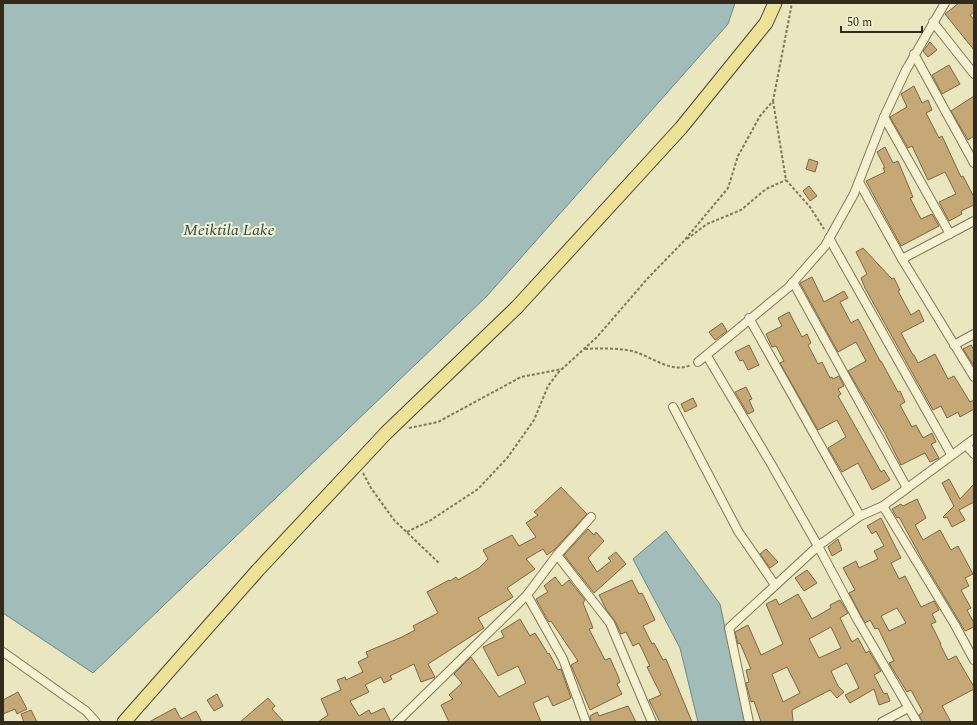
<svg xmlns="http://www.w3.org/2000/svg" width="977" height="725" viewBox="0 0 977 725" font-family="Spectral,serif">
  <style>
    .water { fill: #a2bcba; stroke: #6a8988 }
    .building { fill: #c6a877; stroke: #7f6640; fill-rule: evenodd }
    .lines { fill: none; stroke-linecap: round; stroke-linejoin: round }
    .street-casing { stroke: #817759; stroke-width: 10 }
    .primary-casing { stroke: #4f442d; stroke-width: 15 }
    .path { stroke: #817759; stroke-width: 2; stroke-dasharray: 3 2; stroke-linecap: butt }
    .street { stroke: #f6f2d1; stroke-width: 8 }
    .primary { stroke: #ece398; stroke-width: 13 }
    .labels { text-anchor: middle; stroke-width: 4; stroke-linejoin: round; paint-order: stroke }
    .water-label { font-size: 16px; font-style: italic; fill: #2c4c51; stroke: #f2efce }
  </style>
  <rect width="100%" height="100%" fill="#eae6bf"/>
  <g class="water">
    <polygon points="3,3 735,3 728,24 487,296 93,673 3,613"/>
    <polygon points="666,531 720,604 745,722 698,722 680,648 633,559"/>
  </g>
  <g class="building">
    <polygon points="959,3 974,3 974,12 970,15 974,20 974,50 945,14"/>
    <polygon points="930,42 937,50 928,57 923,51"/>
    <polygon points="949,65 960,84 942,94 932,75"/>
    <polygon points="914,86 922,103 928,100 932,110 926,113 939,138 942,136 961,177 963,176 974,197 974,205 961,211 962,214 949,221 939,202 956,194 945,172 928,180 912,146 908,148 890,117 907,107 901,94"/>
    <polygon points="974,96 974,136 968,140 951,111"/>
    <polygon points="885,147 893,163 898,161 913,197 910,198 921,219 932,214 939,226 901,246 866,181 885,172 883,168 885,168 877,152"/>
    <polygon points="809,159 818,162 815,172 806,169"/>
    <polygon points="809,186 817,196 810,201 803,191"/>
    <polygon points="863,248 892,279 894,278 900,290 898,291 911,315 919,310 924,321 901,333 913,355 914,355 918,363 935,354 948,379 954,376 970,402 974,400 974,409 960,417 958,412 947,418 941,406 933,410 865,288 861,278 867,274 856,252"/>
    <polygon points="812,277 824,302 844,291 848,298 840,302 851,323 858,319 880,361 881,361 898,392 900,391 905,402 900,405 912,427 916,425 923,438 932,433 936,442 931,444 939,458 930,462 925,453 901,465 885,433 848,371 866,361 856,342 838,352 800,283"/>
    <polygon points="789,312 802,337 807,334 811,343 808,345 818,364 822,362 830,378 832,377 833,379 839,376 844,386 838,389 841,394 838,396 881,472 884,470 890,480 872,490 858,463 842,472 828,448 846,437 837,420 818,430 780,363 784,361 776,346 772,347 766,334 782,326 778,318"/>
    <polygon points="722,323 727,331 715,340 709,332"/>
    <polygon points="749,345 759,365 748,370 743,360 740,361 735,352"/>
    <polygon points="971,345 974,350 974,366 963,349"/>
    <polygon points="746,387 752,399 749,400 754,411 748,414 735,392"/>
    <polygon points="693,398 697,406 685,412 681,404"/>
    <polygon points="949,479 960,499 974,484 974,502 959,510 965,520 952,527 947,517 944,518 943,517 954,506 942,483"/>
    <polygon points="561,487 587,514 555,549 547,555 543,549 526,559 535,569 507,588 513,597 478,618 484,628 428,664 435,677 421,682 414,664 390,676 392,679 384,683 381,677 365,685 369,692 350,701 359,716 369,710 371,714 384,708 391,722 318,722 328,715 321,699 341,690 337,680 345,677 346,680 363,672 358,662 368,657 366,652 402,637 415,630 413,626 438,613 427,592 449,580 450,581 456,577 458,580 479,568 488,559 483,550 512,535 519,546 536,537 526,523 538,515 534,512"/>
    <polygon points="917,499 926,518 915,525 923,540 940,530 951,550 958,546 973,574 965,578 969,586 961,590 971,608 967,610 974,623 974,627 965,631 923,561 899,517 897,518 892,509 901,504 903,506"/>
    <path d="M881 518 901 558 891 563 899 579 905 576 921 607 934 601 939 610 932 614 936 622 931 624 941 644H940L948 660 956 656 974 687V689L942 706 951 722H922L919 715 923 712 911 690 907 692 889 663 894 661 878 628 875 629 870 620 865 623 849 593 855 590 843 568 856 561 859 568 878 559 874 551 884 546 876 531 872 534 867 526ZM897 608 906 623 889 631 881 616Z"/>
    <polygon points="588,529 594,535 596,532 604,541 588,558 597,572 611,561 608,558 616,552 626,564 594,593 564,555"/>
    <polygon points="838,539 842,550 832,556 828,547"/>
    <polygon points="766,549 778,562 770,568 760,554"/>
    <polygon points="807,570 817,583 804,591 795,578"/>
    <polygon points="555,577 562,586 569,580 585,600 583,603 593,628 589,629 605,660 610,658 618,676 620,682 617,684 622,694 590,710 571,665 578,661 551,621 549,622 547,619 536,599 548,592 544,586"/>
    <polygon points="632,580 639,594 642,593 645,599 655,620 643,626 652,644 654,643 663,660 666,659 692,722 660,722 649,700 661,695 647,667 650,666 639,643 633,646 626,632 621,634 615,621 606,609 599,595"/>
    <path d="M798 594 812 619 831 608 830 605 840 600 848 613 840 618 852 642 858 638 866 653 869 651 881 671 874 675 884 694 887 693 890 701 879 705 874 689 850 703 845 695 859 688 847 663 831 671 838 686 844 692 837 698 830 690 792 710 793 722H761L754 701 751 702 746 683 749 682 746 670 751 669 740 643 738 644 735 632 748 625 761 655 783 644 766 604 776 599 779 605ZM831 627 841 648 819 658 809 639ZM787 667 800 693 783 702 772 674Z"/>
    <polygon points="520,619 530,636 535,633 548,654 549,653 558,670 561,669 571,698 553,706 548,696 533,703 541,722 449,722 441,705 453,699 449,695 462,683 454,674 471,657 499,697 526,683 518,666 498,676 483,647 504,637 501,631"/>
    <polygon points="18,692 27,709 17,714 15,709 3,714 3,700"/>
    <polygon points="217,694 223,706 214,711 207,700"/>
    <polygon points="268,698 275,706 272,709 284,722 240,722"/>
    <polygon points="628,706 636,722 591,722 590,716 597,712 599,716"/>
    <polygon points="175,708 181,719 196,711 202,722 149,722"/>
    <polygon points="31,710 37,722 24,722 21,714"/>
  </g>
  <g class="lines">
    <defs>
      <g id="street">
        <polyline points="933,22 974,74"/>
        <polyline points="914,54 974,163"/>
        <polyline points="884,117 950,234"/>
        <polyline points="859,182 902,259 974,377"/>
        <polyline points="829,238 951,454"/>
        <polyline points="902,259 974,221"/>
        <polyline points="793,282 907,488"/>
        <polyline points="749,318 860,516"/>
        <polyline points="954,345 974,334"/>
        <polyline points="707,356 770,462 818,546 857,619 917,722"/>
        <polyline points="698,362 789,287 825,246 854,194 884,117 906,70 945,3"/>
        <polyline points="673,407 738,531 775,585"/>
        <polyline points="966,445 974,454"/>
        <polyline points="883,506 955,625 974,660"/>
        <polyline points="557,555 610,623 652,722"/>
        <polyline points="527,595 563,659 586,722"/>
        <polyline points="3,652 86,711 96,722"/>
        <polyline points="397,722 527,595 557,555 591,517"/>
        <polyline points="749,722 729,628 818,546 860,516 883,506 974,439"/>
        <polyline points="882,722 908,708"/>
      </g>
      <polyline id="primary" points="124,722 258,570 386,433 517,307 681,128 766,23 775,3"/>
    </defs>
    <use href="#street" class="street-casing"/>
    <use href="#primary" class="primary-casing"/>
    <g class="path">
      <polyline points="773,101 786,180 810,207 824,229"/>
      <polyline points="687,239 707,224 741,210 766,189 786,180"/>
      <path d="M585 349C602 348 616 348 632 351 651 356 671 374 691 365"/>
      <polyline points="409,428 438,422 521,377 562,369 597,337 648,278 683,242 728,188 738,156 760,116 773,101 792,3"/>
      <polyline points="363,473 371,488 394,520 440,564"/>
      <polyline points="407,532 431,520 478,489 508,457 534,420 548,386 561,369"/>
    </g>
    <use href="#street" class="street"/>
    <use href="#primary" class="primary"/>
  </g>
  <g class="labels">
    <g class="water-label">
      <text x="229" y="235">Meiktila Lake</text>
    </g>
  </g>
  <rect width="977" height="725" fill="none" stroke="#322b1c" stroke-width="8"/>
  <path d="M841 26v6h81v-6" fill="none" stroke="#322b1c" stroke-width="2"/>
  <text x="847" y="26" font-size="12" fill="#322b1c" stroke="#f2efce" stroke-width="3" paint-order="stroke">50 m</text>
</svg>
